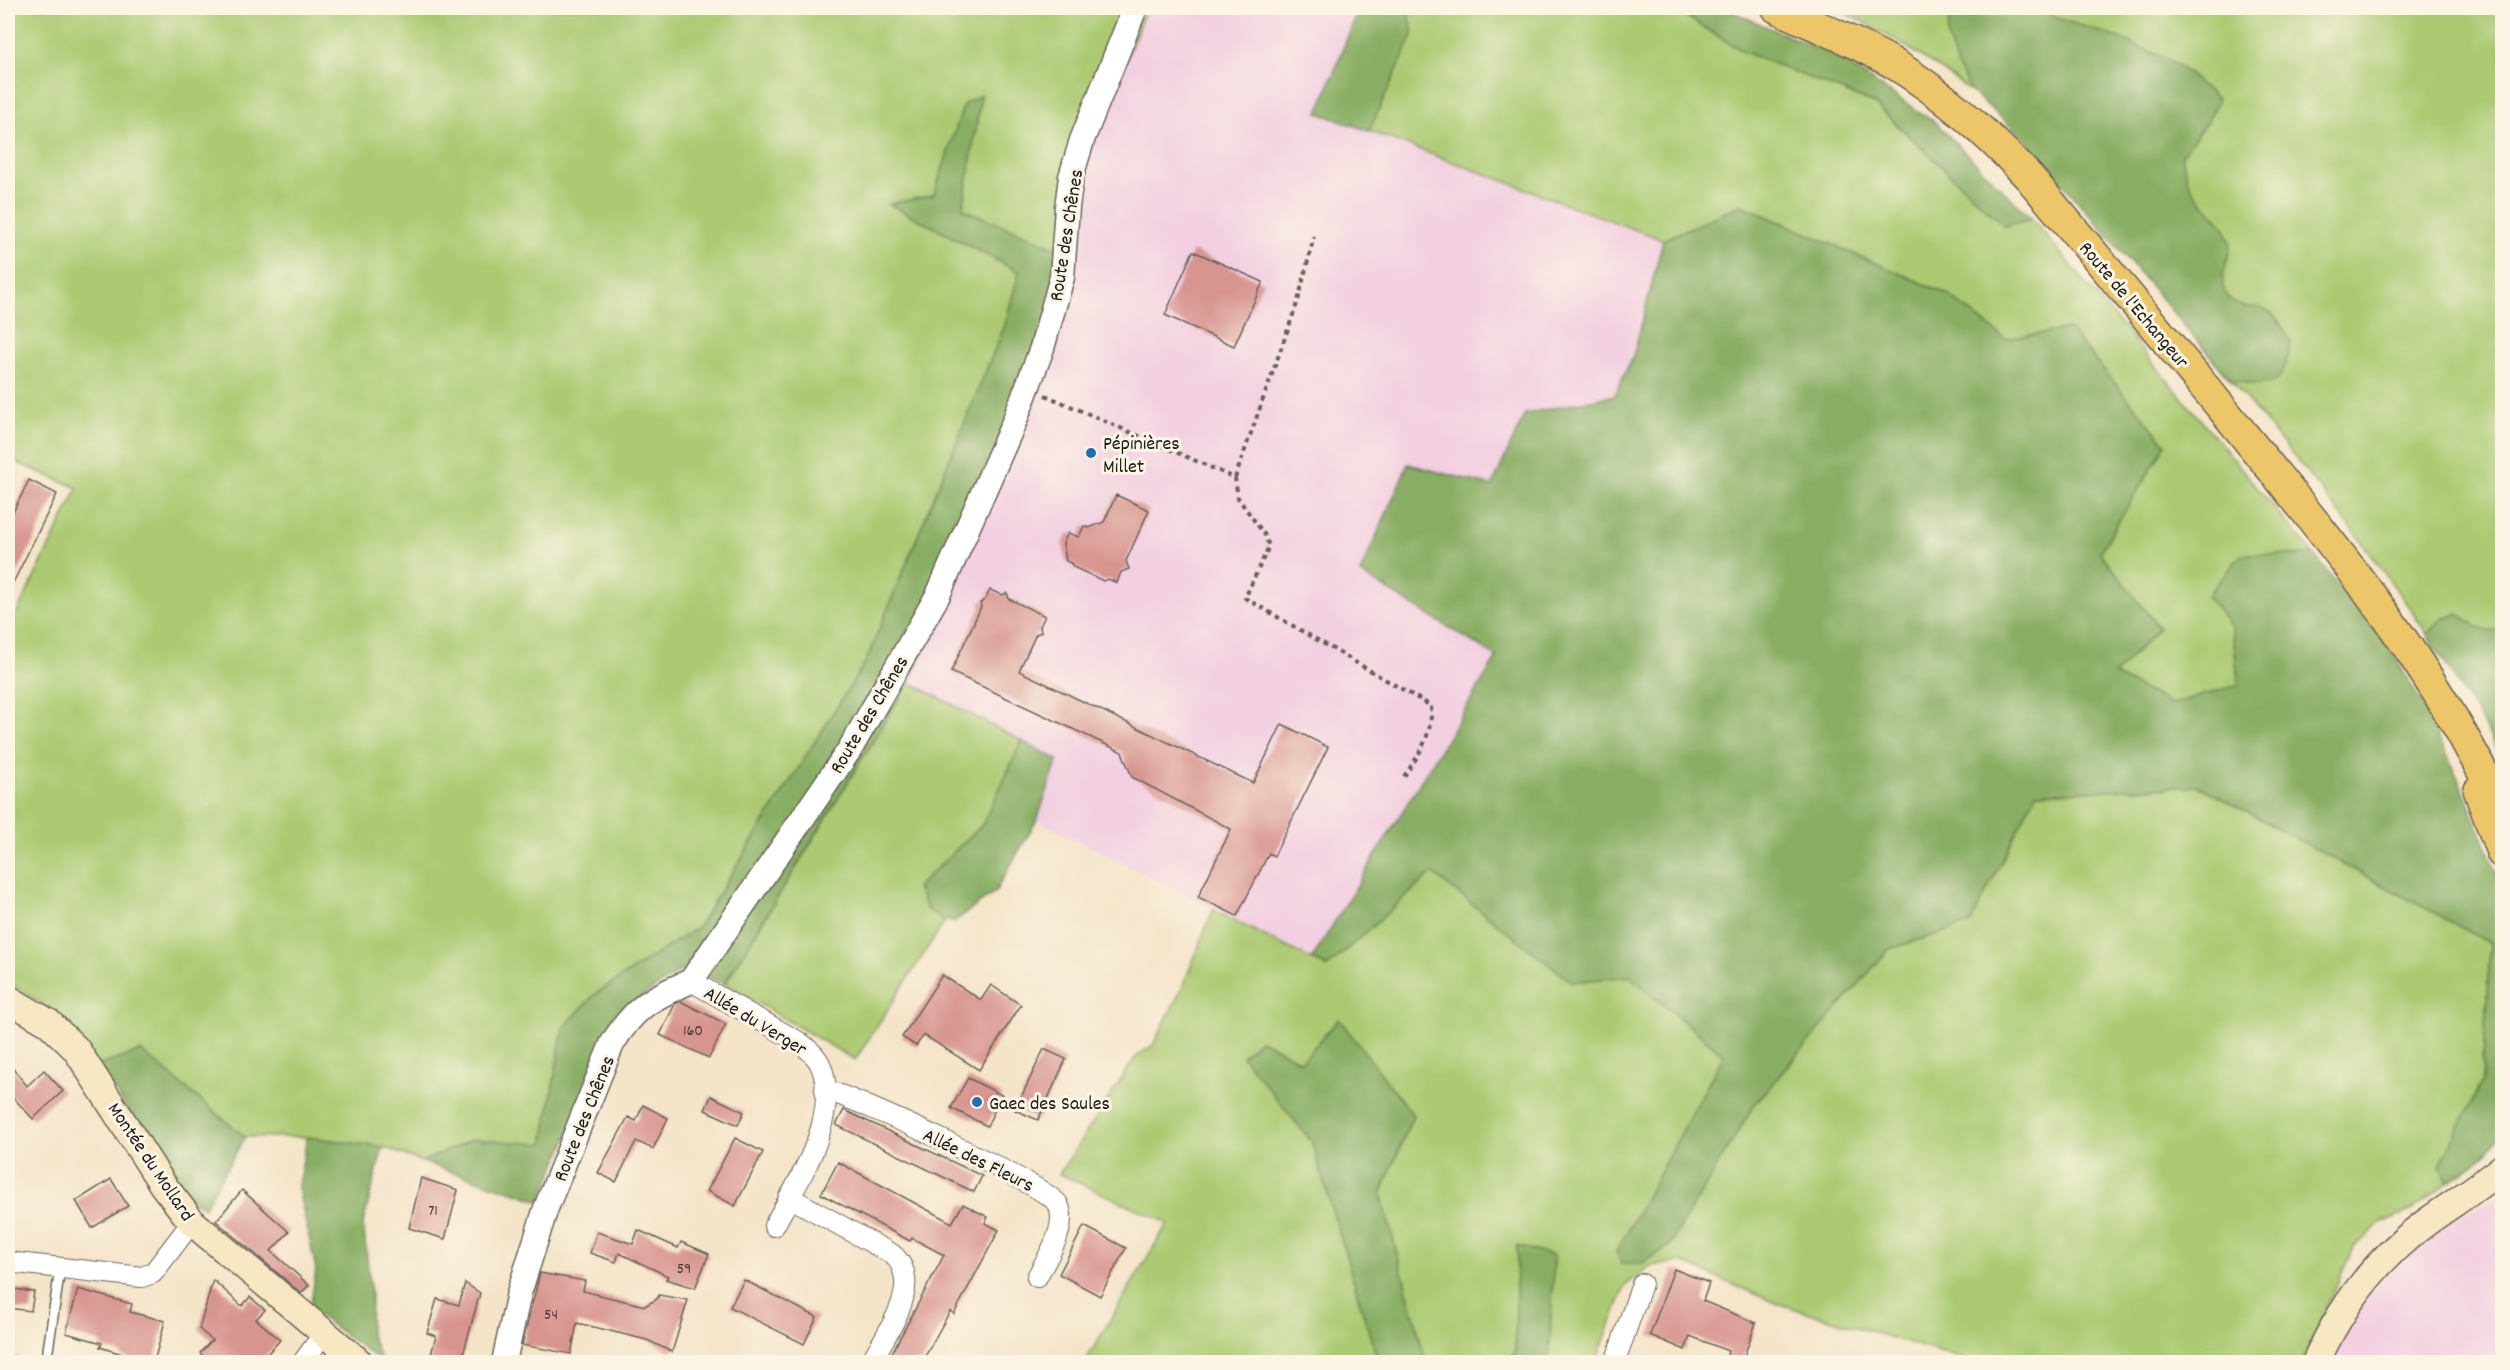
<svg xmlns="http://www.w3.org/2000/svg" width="2510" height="1370" viewBox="0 0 2510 1370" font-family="Dekko,sans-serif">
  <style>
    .built { fill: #f2cfe1 }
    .green { fill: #abca72; stroke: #647347; stroke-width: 1.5 }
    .forest { fill: #88ae64; stroke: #526540; stroke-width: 1.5 }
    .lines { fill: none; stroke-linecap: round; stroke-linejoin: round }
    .stream { stroke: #59afd5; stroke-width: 6 }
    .building { fill: #d89590 }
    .service-casing { stroke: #686258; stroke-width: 12 }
    .minor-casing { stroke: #686258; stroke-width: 22 }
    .tertiary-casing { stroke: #686258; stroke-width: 27 }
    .secondary-casing { stroke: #686258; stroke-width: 30 }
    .primary-casing { stroke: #686258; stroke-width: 33 }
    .path { stroke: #686258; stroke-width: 4; stroke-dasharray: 4.5 4.5; stroke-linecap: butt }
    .service { stroke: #fff; stroke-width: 9 }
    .minor { stroke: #fff; stroke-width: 20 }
    .tertiary { stroke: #fff; stroke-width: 24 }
    .secondary { stroke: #f7e8c3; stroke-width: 27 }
    .primary { stroke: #ecc669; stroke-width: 30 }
    .poi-dot { fill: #1f6fb2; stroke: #fcf5e5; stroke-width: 2 }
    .labels { text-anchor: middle; stroke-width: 6; stroke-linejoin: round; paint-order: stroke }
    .number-label { font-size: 16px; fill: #4b3a39 }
    .street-label { font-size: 20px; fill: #1c1c1c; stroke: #fcf5e5 }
    .poi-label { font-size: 20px; fill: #1c1c1c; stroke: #fcf5e5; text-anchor: start }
  </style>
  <rect width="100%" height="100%" fill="#fcf5e5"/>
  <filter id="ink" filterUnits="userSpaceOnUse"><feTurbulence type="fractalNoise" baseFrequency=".0167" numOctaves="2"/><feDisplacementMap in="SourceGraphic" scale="12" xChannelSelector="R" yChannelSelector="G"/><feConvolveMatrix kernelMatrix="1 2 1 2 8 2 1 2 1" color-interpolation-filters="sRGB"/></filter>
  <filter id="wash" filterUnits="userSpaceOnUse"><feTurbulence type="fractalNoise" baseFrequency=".008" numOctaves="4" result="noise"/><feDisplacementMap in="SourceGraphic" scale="24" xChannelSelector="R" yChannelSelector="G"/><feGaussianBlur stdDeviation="1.35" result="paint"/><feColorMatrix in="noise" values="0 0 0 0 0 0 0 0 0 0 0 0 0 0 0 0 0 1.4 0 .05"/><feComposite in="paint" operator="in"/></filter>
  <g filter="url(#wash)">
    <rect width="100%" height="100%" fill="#f4e4c8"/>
    <g class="built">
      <polygon points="1146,8 1359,8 1318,113 1663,240 1634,353 1615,395 1525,414 1492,486 1408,465 1361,573 1497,657 1312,959 1037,820 1058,760 909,682 1026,424 1079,179"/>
      <polygon points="2502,1197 2502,1362 2329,1362 2337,1343 2378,1284 2404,1259 2454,1217"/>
    </g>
    <g class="green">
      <polygon points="8,8 1146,8 1079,179 1074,255 963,209 981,96 964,104 934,195 890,204 1019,272 1005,325 866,661 698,927 594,995 563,1028 543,1145 473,1139 422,1162 383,1147 307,1137 245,1137 141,1051 98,1066 66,1020 8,982 8,631 78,488 8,459"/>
      <polygon points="1408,8 1673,8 1742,51 1875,104 2005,226 2032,219 2314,555 2242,555 2207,596 2232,627 2239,685 2172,704 2114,675 2159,628 2099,553 2166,444 2069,329 2005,339 1947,294 1741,205 1663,240 1369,131 1413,35"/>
      <path d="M1835 8H2502V759C2422 607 2310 473 2199 343 2160 296 2120 249 2080 203 2062 181 2044 156 2024 137 1968 84 1904 41 1835 8Z"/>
      <polygon points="909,682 1022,741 983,824 918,887 927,910 945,921 855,1060 725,984"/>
      <polygon points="2199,786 2490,943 2482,1081 2440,1166 2448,1182 2412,1210 2383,1222 2353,1248 2302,1362 1973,1362 1776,1303 1681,1262 1650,1266 1625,1286 1596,1362 1549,1362 1554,1256 1517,1246 1515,1354 1506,1362 1426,1362 1381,1194 1413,1115 1301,1062 1261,1040 1243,1056 1312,1142 1378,1362 1085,1362 1168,1223 1059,1174 1135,1058 1153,1045 1183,986 1213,910 1327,967 1432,873 1572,982 1629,976 1724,1055 1616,1252 1669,1246 1754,1105 1889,949 1970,924 2036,793"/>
    </g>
    <g class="forest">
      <polygon points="1359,8 1408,8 1413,35 1369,131 1318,113"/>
      <polygon points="1673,8 1724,8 1836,57 1935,122 2032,219 2005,226 1875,104 1742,51"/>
      <path d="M1951 8H2039L2060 19 2120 38 2175 63 2218 99 2210 117 2182 155C2185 173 2189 188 2202 202 2213 214 2223 221 2229 238 2236 257 2210 281 2231 300 2242 310 2249 305 2261 308 2276 311 2284 330 2291 342 2282 387 2277 388 2232 381L2021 135 1972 92 1957 66 1947 35Z"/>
      <polygon points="981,95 963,209 1074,255 1071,287 1026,424 909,682 724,984 688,966 623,1009 540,1201 422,1162 473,1139 543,1144 563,1028 594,995 698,927 866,661 1005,325 1019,272 889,204 934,195 964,104"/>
      <path d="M1741 205 1947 294 2005 339 2069 329 2166 444 2100 552 2159 628 2114 675 2172 704 2239 685 2232 627 2207 596 2242 554 2314 555 2390 649 2427 712 2466 796 2502 886V1132C2488 1155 2471 1168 2448 1182L2440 1166 2482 1081 2490 943 2199 786 2036 793 1970 924 1889 949 1754 1105 1669 1246 1641 1264 1622 1263 1616 1252 1724 1055 1629 976 1572 982 1432 873 1327 967 1312 959 1497 657 1360 573 1408 464 1492 486 1525 414 1615 395 1634 353 1663 240Z"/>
      <path d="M2459 614C2471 624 2486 634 2502 629V759L2487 730 2427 634 2443 617Z"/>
      <polygon points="1022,741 1058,760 1037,820 995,892 955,921 945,921 927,910 917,887 983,824"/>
      <polygon points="1339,1019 1413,1115 1381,1194 1426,1362 1378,1362 1312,1142 1242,1056 1261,1040 1301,1062"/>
      <polygon points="141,1051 245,1137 204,1208 186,1195 98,1066"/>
      <polygon points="307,1137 383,1147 363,1223 371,1294 370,1333 382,1362 310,1309 316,1269 298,1188"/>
      <polygon points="1517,1246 1554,1256 1549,1362 1506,1362 1515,1353"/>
    </g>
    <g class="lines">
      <polyline class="stream" points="8,1357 25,1362"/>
    </g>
    <g id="blocks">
      <g class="building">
        <polygon points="1193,251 1263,282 1234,346 1165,315"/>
        <polygon points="29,480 57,494 8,593 8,522"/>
        <polygon points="1116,495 1149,510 1126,561 1129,569 1121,572 1117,583 1108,579 1103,581 1073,567 1071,563 1066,561 1063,543 1068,533 1079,537 1084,526 1089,528 1104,522"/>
        <polygon points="990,590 1002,595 1007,593 1009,599 1045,616 1040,626 1041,632 1036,634 1019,671 1253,783 1282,724 1328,747 1274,856 1269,853 1237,916 1198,897 1231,829 1132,777 1122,752 951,672 981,607 980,603 985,600"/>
        <polygon points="942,975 981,1000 991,985 1021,1005 979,1070 924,1035 916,1046 902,1037"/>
        <polygon points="680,1001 726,1024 709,1058 660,1035 675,1004"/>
        <polygon points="1044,1049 1066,1059 1038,1120 1015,1110"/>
        <polygon points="8,1062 27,1086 44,1070 63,1091 33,1119 8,1092"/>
        <polygon points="968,1078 1002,1095 987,1126 951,1108"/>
        <polygon points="711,1096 744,1112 738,1125 705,1110"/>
        <polygon points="643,1105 668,1118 653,1149 636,1141 616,1182 598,1173 628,1117 636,1121"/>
        <polygon points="844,1110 982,1176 974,1192 836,1125"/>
        <polygon points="735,1138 763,1152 735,1206 707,1191"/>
        <polygon points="838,1162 952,1223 963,1204 988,1217 985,1223 999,1230 954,1314 950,1311 922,1362 887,1362 944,1255 912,1238 910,1241 821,1194"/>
        <polygon points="421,1178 458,1190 445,1239 409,1228"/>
        <polygon points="111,1179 128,1206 92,1228 76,1201"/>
        <polygon points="242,1190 289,1232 271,1251 309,1285 301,1293 216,1221"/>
        <polygon points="1084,1226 1126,1248 1100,1296 1059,1274"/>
        <polygon points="638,1230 678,1248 681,1242 709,1254 695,1288 666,1279 668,1276 619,1253 616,1262 590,1253 597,1232 633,1244"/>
        <polygon points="1674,1269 1709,1283 1703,1301 1756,1323 1742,1362 1725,1362 1728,1351 1690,1336 1685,1350 1650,1335"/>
        <polygon points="540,1273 585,1281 583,1291 645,1306 657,1299 659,1295 688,1300 672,1352 647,1340 577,1323 571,1354 522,1345"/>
        <polygon points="213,1280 242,1306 250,1297 265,1310 256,1319 280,1340 260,1362 210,1362 200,1353 212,1340 199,1329"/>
        <polygon points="744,1280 817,1317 804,1344 730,1307"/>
        <polygon points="465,1283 480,1293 461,1362 429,1362 436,1336 427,1333 437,1299 459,1305"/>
        <polygon points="8,1288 34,1292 31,1311 8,1308"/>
        <polygon points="78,1289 132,1304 130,1312 165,1321 154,1362 144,1362 121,1356 122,1354 100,1347 102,1343 66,1333"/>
      </g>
    </g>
  </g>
  <g filter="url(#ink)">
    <use href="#blocks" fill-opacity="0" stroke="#686258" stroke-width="1.5"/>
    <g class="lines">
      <defs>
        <polyline id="service" points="48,1350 60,1269"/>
        <g id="minor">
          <path d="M691 981 799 1042C808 1049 817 1056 821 1066 841 1118 797 1183 774 1226"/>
          <path d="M825 1090C852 1096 1050 1187 1058 1204 1069 1227 1047 1257 1037 1277"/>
          <path d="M789 1197 892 1254C926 1283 886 1333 871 1362"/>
          <polyline points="8,1262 142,1277 153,1273 192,1222"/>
          <polyline points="303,1362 324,1333"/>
          <polyline points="1615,1362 1642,1284"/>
        </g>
        <path id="tertiary" d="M504 1362 519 1293 546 1208 612 1044C635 1006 652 998 691 981L850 749 938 595 1015 420 1042 348 1062 277 1067 207 1071 177 1082 140 1135 8"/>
        <g id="secondary">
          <polyline points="8,999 49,1023 76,1049 163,1185 192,1222 359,1362"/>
          <path d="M2316 1362C2341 1306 2377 1258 2428 1221 2453 1203 2479 1187 2502 1168"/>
        </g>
        <g id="primary">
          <path d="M1777 8C1817 27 1858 42 1896 65 1946 96 1989 135 2029 177 2104 266 2179 355 2252 445 2349 563 2437 672 2502 811"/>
          <polyline points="2479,791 2502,853"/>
        </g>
      </defs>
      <use href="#service" class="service-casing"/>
      <use href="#minor" class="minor-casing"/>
      <use href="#tertiary" class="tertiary-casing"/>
      <use href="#secondary" class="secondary-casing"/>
      <use href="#primary" class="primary-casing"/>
      <g class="path">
        <path d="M1045 395 1235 478 1238 498 1264 534 1269 546 1245 598 1431 706C1433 735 1418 757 1402 779"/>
        <polyline points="1235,478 1298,301 1314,236"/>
      </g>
      <use href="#service" class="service"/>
      <use href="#minor" class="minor"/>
      <use href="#tertiary" class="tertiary"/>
      <use href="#secondary" class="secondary"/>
      <use href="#primary" class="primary"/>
    </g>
  </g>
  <g class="poi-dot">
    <circle cx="1091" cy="453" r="6"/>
    <circle cx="977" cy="1102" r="6"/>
  </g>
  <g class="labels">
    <g class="number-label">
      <text x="693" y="1035">160</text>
      <text x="433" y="1215">71</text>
      <text x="684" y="1273">59</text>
      <text x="551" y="1319">54</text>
    </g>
    <g class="street-label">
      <text transform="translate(1065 235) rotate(-81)" y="7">Route des Chênes</text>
      <text transform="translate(2135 304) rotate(50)" y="7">Route de l'Echangeur</text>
      <text transform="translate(868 714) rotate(-59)" y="7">Route des Chênes</text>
      <text transform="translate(756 1020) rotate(31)" y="7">Allée du Verger</text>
      <text transform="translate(583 1118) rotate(-68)" y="7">Route des Chênes</text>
      <text transform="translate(979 1159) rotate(26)" y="7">Allée des Fleurs</text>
      <text transform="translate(152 1161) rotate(56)" y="7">Montée du Mollard</text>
    </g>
    <g class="poi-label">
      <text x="1103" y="449">Pépinières<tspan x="1103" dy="23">Millet</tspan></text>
      <text x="989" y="1109">Gaec des Saules</text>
    </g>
  </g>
  <rect width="2510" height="1370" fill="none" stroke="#fcf5e5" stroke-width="30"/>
</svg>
